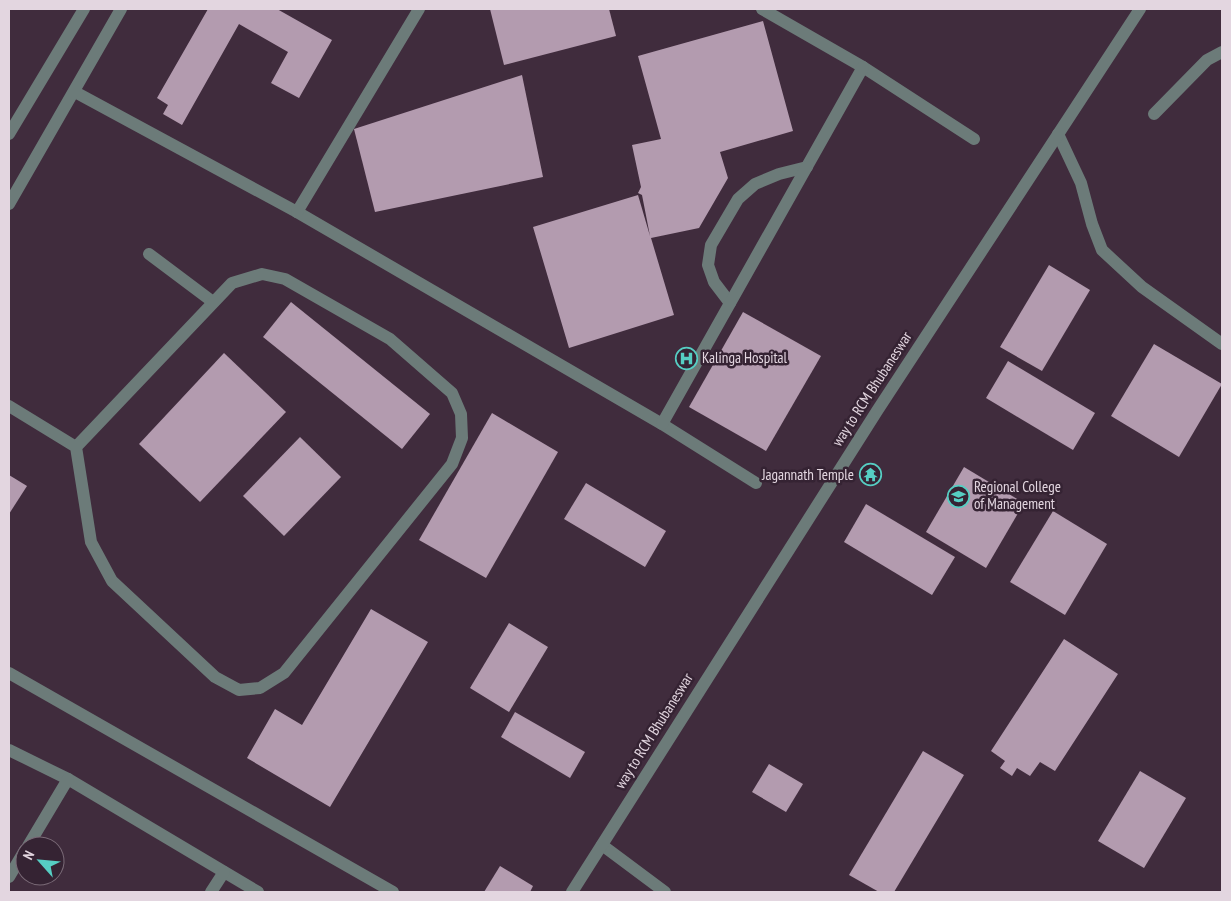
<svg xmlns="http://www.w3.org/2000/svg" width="1231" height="901" viewBox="0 0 1231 901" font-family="'PT Sans Narrow',sans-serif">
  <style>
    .building { fill: #b39baf }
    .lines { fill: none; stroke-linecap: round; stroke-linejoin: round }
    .minor { stroke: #6c7b79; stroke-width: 12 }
    .labels { text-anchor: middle; stroke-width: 5; stroke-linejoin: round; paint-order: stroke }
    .poi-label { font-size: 15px; fill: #e3d6e0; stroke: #352333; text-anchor: start }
    .street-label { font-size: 15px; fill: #e3d6e0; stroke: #352333 }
  </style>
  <rect width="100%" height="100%" fill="#402c3d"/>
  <g class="building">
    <polygon points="208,9 277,9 332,40 299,98 271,83 288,52 239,24 182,125 163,114 168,105 157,98"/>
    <polygon points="490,9 609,9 616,36 504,65"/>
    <polygon points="763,21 793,131 720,152 728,178 699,228 651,238 674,315 569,348 533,227 638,195 650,236 642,195 638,193 641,187 632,145 661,139 638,56"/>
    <polygon points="522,75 543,177 375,212 354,129"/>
    <polygon points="1049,265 1090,290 1042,371 1000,347"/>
    <polygon points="291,302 430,414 402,449 263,337"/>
    <polygon points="743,312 821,356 766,451 689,407"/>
    <polygon points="1154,344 1222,384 1179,457 1111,416"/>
    <polygon points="224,353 286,412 200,502 139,444"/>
    <polygon points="1008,361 1095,413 1073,450 986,398"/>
    <polygon points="492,413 558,452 486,578 419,540"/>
    <polygon points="300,437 341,477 284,536 243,496"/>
    <polygon points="964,467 1024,503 986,568 926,532"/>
    <polygon points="9,475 27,486 9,514"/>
    <polygon points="586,483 666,531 645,567 564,519"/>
    <polygon points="866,504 955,557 932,595 844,542"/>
    <polygon points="1053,511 1107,544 1065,615 1010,582"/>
    <polygon points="371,609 428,642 330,807 247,758 275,709 302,725"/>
    <polygon points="509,623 548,647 509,712 470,688"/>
    <polygon points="1064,639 1118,674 1055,771 1040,762 1030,776 1017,768 1012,776 1000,768 1005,761 991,751"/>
    <polygon points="515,712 585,752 570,778 501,737"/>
    <polygon points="923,751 964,775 894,892 879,892 849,875"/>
    <polygon points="769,764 803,784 786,812 752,792"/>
    <polygon points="1140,771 1186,798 1144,868 1098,841"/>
    <polygon points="500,866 533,886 530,892 484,892"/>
  </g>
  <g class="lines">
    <g class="minor">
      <polyline points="762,9 863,67 974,139"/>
      <polyline points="75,92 297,212 662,424 756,483"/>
      <polyline points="1154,114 1207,60 1222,52"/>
      <polyline points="9,134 84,9"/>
      <polyline points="1058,134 1081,183 1092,224 1102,250 1142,287 1222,344"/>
      <polyline points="9,204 121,9"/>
      <polyline points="297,212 419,9"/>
      <polyline points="149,254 213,302"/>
      <polyline points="730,303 714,282 708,265 711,245 738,199 755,184 779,174 807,167"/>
      <polyline points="9,406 76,447 91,542 112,581 215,677 239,690 260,688 284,673 452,464 462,438 461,414 452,393 390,339 285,279 262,274 232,283 76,447"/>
      <polyline points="662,424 863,67"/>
      <polyline points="9,673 393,892"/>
      <polyline points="9,750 68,779 258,892"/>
      <polyline points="602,845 665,892"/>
      <polyline points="28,846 68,779"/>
      <polyline points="9,877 25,850"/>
      <polyline points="211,892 224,872"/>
      <polyline points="572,892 877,411 1140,9"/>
    </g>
  </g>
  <defs>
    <symbol id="hospital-ring" viewBox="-11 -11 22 22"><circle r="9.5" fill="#352333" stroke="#56cec3" stroke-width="1.5"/><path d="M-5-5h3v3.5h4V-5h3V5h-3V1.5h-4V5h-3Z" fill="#56cec3"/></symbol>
    <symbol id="temple-ring" viewBox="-11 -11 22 22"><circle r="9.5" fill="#352333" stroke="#56cec3" stroke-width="1.5"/><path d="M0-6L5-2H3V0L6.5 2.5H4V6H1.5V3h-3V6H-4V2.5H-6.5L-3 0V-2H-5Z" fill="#56cec3"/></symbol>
    <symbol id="university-ring" viewBox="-11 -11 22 22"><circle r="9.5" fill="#352333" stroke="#56cec3" stroke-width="1.5"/><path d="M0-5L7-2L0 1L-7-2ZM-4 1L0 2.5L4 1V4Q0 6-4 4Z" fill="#56cec3"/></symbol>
  </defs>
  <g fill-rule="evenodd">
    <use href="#hospital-ring" x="674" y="346" width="25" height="25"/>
    <use href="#temple-ring" x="858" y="462" width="25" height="25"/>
    <use href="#university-ring" x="946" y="484" width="25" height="25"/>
  </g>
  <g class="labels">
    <g class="poi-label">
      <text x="702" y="363">Kalinga Hospital</text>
      <text x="854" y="480" text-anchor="end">Jagannath Temple</text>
      <text x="974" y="492">Regional College<tspan x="974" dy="17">of Management</tspan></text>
    </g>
    <g class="street-label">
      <text transform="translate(872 389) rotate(-57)" y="5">way to RCM Bhubaneswar</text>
      <text transform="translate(654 731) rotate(-58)" y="5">way to RCM Bhubaneswar</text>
    </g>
  </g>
  <rect width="1231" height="901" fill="none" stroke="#e3d6e0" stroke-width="20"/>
  <g transform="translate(40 861) rotate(297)"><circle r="24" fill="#352333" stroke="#7b6b78"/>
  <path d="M0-4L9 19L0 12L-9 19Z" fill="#56cec3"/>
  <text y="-8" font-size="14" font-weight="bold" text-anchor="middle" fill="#e3d6e0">N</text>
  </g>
</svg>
